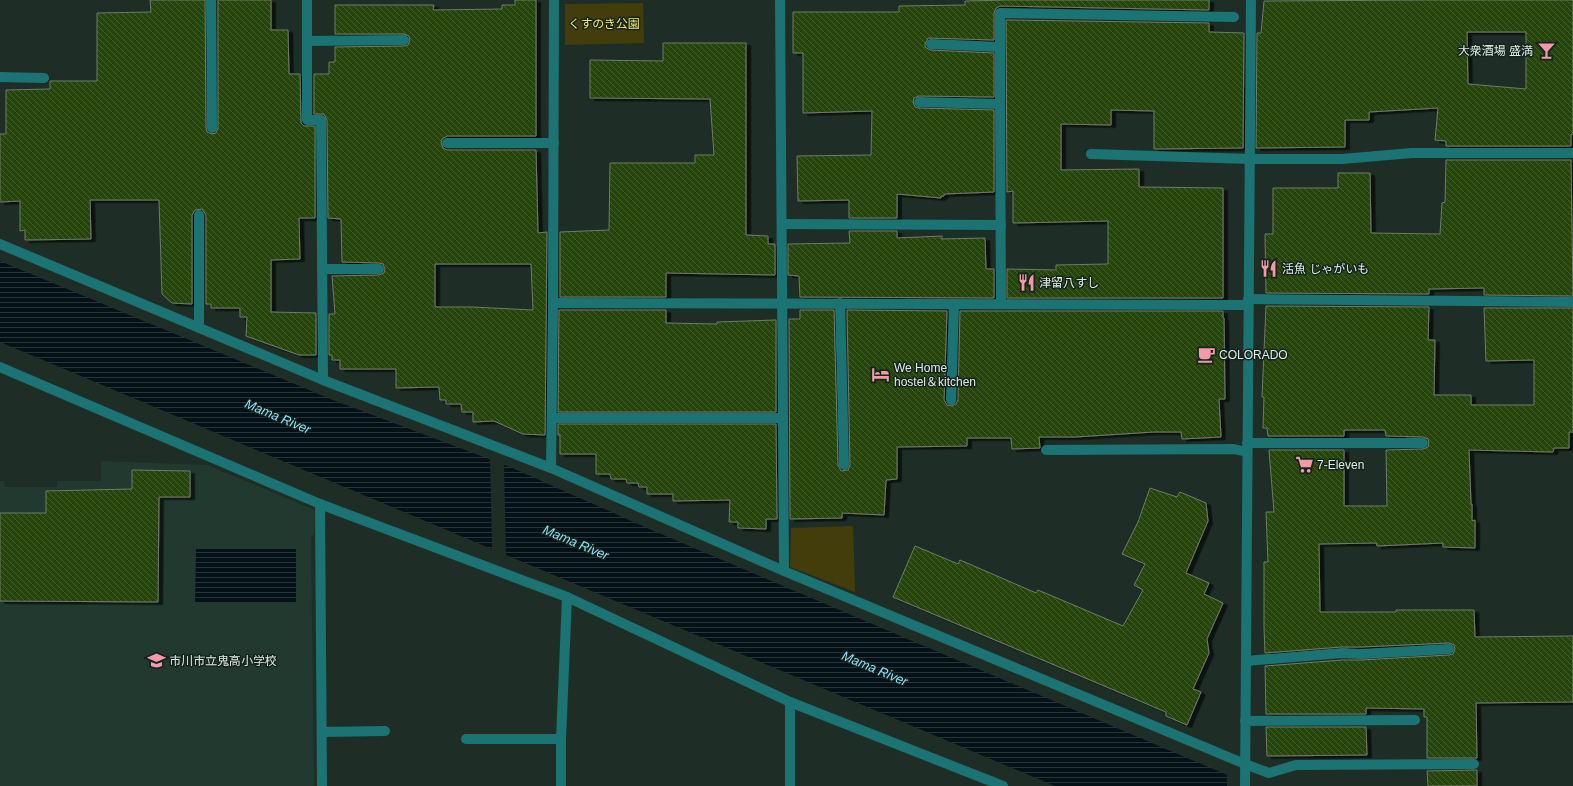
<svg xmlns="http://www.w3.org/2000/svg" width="1573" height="786" viewBox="0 0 1573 786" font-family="Helvetica,'Noto Sans JP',sans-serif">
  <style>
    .built { fill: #22392f }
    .green { fill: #433d0c }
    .water { fill: url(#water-rules) }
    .pier { fill: #1e2e27 }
    .building { fill: url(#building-back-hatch); stroke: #717a6b; fill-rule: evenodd; filter: url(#shadow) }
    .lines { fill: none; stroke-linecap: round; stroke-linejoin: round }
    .lane { stroke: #1c7373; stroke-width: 10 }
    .street { stroke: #1c7373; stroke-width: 10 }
    .labels { text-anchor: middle; stroke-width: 3; stroke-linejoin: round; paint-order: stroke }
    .park-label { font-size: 12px; fill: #f4e66a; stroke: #15241d }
    .poi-label { font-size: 12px; fill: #dfe9e4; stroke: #15241d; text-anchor: start }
    .water-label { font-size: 13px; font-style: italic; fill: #91defd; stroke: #15241d }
  </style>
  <defs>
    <pattern id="water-rules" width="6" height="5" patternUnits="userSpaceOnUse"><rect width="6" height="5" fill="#041117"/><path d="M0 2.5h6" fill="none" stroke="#283439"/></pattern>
    <pattern id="building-back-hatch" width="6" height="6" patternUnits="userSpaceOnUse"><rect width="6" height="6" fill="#254408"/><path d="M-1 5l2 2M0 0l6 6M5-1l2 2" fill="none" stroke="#445f2c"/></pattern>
    <filter id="shadow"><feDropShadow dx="4.5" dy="2.5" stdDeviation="0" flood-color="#0009"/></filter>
  </defs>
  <rect width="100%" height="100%" fill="#1e2e27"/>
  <polygon class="built" points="101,461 207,465 315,510 314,534 311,537 314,786 0,786 0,481 4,481 5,487 57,487 57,481 101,481"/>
  <g class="green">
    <polygon points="643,3 644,43 565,45 565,4"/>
    <polygon points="853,526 855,592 790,567 791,528"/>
  </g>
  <g class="water">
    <polygon points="0,261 333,400 510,467 654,531 1253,786 1055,786 0,342"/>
    <polygon points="196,549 296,549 296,603 195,603"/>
  </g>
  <g class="pier">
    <polygon points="490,457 504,463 506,558 492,552"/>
    <polygon points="1227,773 1254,784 1255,786 1227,786"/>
  </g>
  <g class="building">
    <polygon points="150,0 205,0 206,128 207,132 212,134 216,133 218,128 218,0 271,0 271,30 288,30 289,74 300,74 301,123 304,126 315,126 315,218 299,218 300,259 271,260 271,312 316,313 316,355 299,355 246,336 247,317 240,317 240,308 211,308 211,304 206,304 206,215 202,209 195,210 192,215 192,304 172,303 162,294 159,200 90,200 91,239 25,240 25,230 20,231 20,201 0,202 0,134 6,134 6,90 50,89 50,81 97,81 97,13 151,12"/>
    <path d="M515 0H536V136H447L442 139 441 143 443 148 447 150H536L538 233 547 232 545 435 523 434 494 421 473 422V412H462L461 404H446V400H440L439 387 396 388V369H340V360H332V355H329V314H335L332 276 379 275 384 273 385 269 383 264 379 263 342 262 341 219 328 218 327 120 324 114H314V74H329V62H335V47L404 46 408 45 410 40 409 36 404 34H335V5H434L433 10 502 9V5H515ZM435 264H531L533 310 472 307H435Z"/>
    <polygon points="1008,0 1209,0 1209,10 1000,6 996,8 994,13 994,40 928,38 925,44 925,47 930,50 994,53 994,97 919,96 914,98 913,102 915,107 919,108 994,110 994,192 944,194 944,196 941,196 941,198 897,194 897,218 849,218 849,200 798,201 797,156 871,155 872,111 803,113 803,53 793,53 793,12 899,12 899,6 965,5 965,1"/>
    <path d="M1429 0H1573V134H1571V146H1446V141L1435 140 1438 108 1369 112V120H1345V147L1256 148 1257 33H1261L1264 1ZM1467 32H1526V89L1468 84Z"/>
    <polygon points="1006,20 1209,23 1209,32 1244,33 1243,148 1154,149 1154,111 1111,110 1111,125 1061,124 1061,170 1139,169 1139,187 1223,188 1223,298 1007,298 1007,269 1056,270 1056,265 1108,264 1108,221 1013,223 1013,191 1007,192"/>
    <polygon points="663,43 746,43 746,235 768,236 768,244 775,244 775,275 666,273 666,297 560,297 560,232 609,230 610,163 695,163 695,155 714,155 710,99 590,98 590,60 663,61"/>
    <polygon points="1446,160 1571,160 1573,296 1484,295 1484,288 1429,289 1429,294 1266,293 1265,234 1273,234 1273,188 1338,188 1338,173 1370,173 1371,233 1440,234 1442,203 1445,202"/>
    <polygon points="849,231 897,231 897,238 942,236 942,239 985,238 986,269 994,269 994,298 800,297 799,276 788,275 788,244 850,243"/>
    <polygon points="1266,306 1429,307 1428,340 1435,340 1434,395 1471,395 1471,405 1534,405 1534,360 1486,361 1484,308 1573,308 1573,432 1569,432 1569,448 1554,448 1553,452 1469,450 1471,504 1472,504 1472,521 1475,520 1475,548 1443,547 1443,543 1377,546 1376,543 1319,544 1320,612 1396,612 1396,610 1474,610 1475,637 1573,636 1573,702 1476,703 1477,758 1427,758 1427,717 1424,717 1424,709 1366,708 1366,714 1266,714 1265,666 1342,660 1361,660 1449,655 1453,654 1455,649 1454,645 1449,643 1361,647 1341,647 1265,653 1264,627 1264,562 1268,562 1266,512 1274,512 1269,450 1344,450 1344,506 1387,506 1386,450 1423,449 1428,447 1429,443 1428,439 1423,437 1386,436 1385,430 1344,430 1344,436 1268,436 1267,428 1263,428 1264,397 1262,397"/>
    <polygon points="559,310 666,310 666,323 717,324 717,322 776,320 776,412 558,412"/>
    <polygon points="800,310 834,310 838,465 841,471 848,470 850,465 847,310 947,311 944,400 947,405 951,406 956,404 958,400 960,311 1223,311 1223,318 1224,318 1225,399 1219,399 1221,437 1182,439 1181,432 1154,432 1075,437 1039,437 1040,448 1012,449 1011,438 967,438 967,446 897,447 897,479 886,480 884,515 842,513 842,518 790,519 789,319 800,319"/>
    <polygon points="558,424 776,424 777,519 766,519 766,529 738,528 738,522 729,522 730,500 673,501 673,494 647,494 647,487 639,487 638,483 627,483 626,479 611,479 610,474 596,474 596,454 560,454 560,435 558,435"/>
    <polygon points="132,470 190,471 190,497 159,497 158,602 0,601 0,513 46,513 46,491 132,489"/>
    <polygon points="1150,488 1177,497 1180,492 1206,503 1208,521 1186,573 1209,583 1204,594 1223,603 1207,639 1209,653 1193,689 1201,692 1187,725 1166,716 1166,712 893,597 915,546 958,564 960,560 1036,593 1038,590 1123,626 1143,590 1134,585 1145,564 1122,554 1138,522"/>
    <polygon points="1266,727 1366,727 1367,755 1267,756"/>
    <polygon points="1474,770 1477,770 1477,786 1428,786 1427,771"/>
  </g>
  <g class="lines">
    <g class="lane">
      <polyline points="211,0 212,128"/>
      <polyline points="307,0 307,120 321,120 323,380"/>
      <polyline points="307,41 404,40"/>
      <polyline points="931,44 1000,47"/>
      <polyline points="0,77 44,78"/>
      <polyline points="919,102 1000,104 1000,13 1234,17"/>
      <polyline points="447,143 554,143"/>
      <polyline points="1091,154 1250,159 1342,159 1412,153 1573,153"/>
      <polyline points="782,224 1001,225"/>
      <polyline points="322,269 379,269"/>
      <polyline points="840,303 844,465"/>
      <polyline points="199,328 199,215"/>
      <polyline points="951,400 954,304"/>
      <polyline points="552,418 783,418"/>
      <polyline points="1247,443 1423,443"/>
      <polyline points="1046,450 1234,449 1247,452"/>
      <polyline points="1246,661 1342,653 1361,654 1449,649"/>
      <polyline points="1245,721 1415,720"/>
      <polyline points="322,732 385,731"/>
      <polyline points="466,739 561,739"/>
      <polyline points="1245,764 1269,773 1296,765 1474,764"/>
    </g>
    <g class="street">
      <polyline points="780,0 784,571"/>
      <polyline points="1000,104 1001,304"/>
      <polyline points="0,244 323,380 551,468 784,571 1245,764"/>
      <polyline points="1248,299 1573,302"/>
      <polyline points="553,303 1248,305"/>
      <polyline points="0,367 320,504 567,597 790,702 1003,786"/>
      <polyline points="551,468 553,303 554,0"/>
      <polyline points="320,504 322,786"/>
      <polyline points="561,786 561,739 567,597"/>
      <polyline points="790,786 790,702"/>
      <polyline points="1245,786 1251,0"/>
    </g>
  </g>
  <defs>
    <symbol id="bar-bare" viewBox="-9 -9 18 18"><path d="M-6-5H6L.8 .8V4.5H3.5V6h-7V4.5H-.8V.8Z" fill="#f49aa7" stroke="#15241d" stroke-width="2.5" paint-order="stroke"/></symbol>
    <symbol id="restaurant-bare" viewBox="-9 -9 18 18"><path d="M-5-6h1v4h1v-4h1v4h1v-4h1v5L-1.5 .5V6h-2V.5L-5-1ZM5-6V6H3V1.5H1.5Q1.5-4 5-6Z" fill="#f49aa7" stroke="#15241d" stroke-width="2.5" paint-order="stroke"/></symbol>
    <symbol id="cafe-bare" viewBox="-9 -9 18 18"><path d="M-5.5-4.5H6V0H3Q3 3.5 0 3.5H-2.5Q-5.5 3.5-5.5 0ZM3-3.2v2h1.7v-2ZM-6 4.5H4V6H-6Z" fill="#f49aa7" stroke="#15241d" stroke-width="2.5" paint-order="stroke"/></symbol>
    <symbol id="hotel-bare" viewBox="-9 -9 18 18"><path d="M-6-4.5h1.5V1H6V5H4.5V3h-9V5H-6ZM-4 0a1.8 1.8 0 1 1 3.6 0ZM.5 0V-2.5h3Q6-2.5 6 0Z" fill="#f49aa7" stroke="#15241d" stroke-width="2.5" paint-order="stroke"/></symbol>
    <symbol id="supermarket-bare" viewBox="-9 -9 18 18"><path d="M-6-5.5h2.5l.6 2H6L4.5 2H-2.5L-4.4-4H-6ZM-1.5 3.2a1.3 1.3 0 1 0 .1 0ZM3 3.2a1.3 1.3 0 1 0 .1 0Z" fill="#f49aa7" stroke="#15241d" stroke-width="2.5" paint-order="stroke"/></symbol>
    <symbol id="school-bare" viewBox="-9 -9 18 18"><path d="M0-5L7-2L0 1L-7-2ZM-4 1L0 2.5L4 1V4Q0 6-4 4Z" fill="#f49aa7" stroke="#15241d" stroke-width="2.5" paint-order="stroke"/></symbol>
  </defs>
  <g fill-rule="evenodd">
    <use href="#bar-bare" x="1534" y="38" width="25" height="25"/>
    <use href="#restaurant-bare" x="1256" y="256" width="25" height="25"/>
    <use href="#restaurant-bare" x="1014" y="270" width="25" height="25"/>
    <use href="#cafe-bare" x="1194" y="342" width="25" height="25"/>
    <use href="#hotel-bare" x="868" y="362" width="25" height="25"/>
    <use href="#supermarket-bare" x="1292" y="452" width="25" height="25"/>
    <use href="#school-bare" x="144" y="648" width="25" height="25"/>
  </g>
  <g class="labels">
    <g class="park-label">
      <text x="604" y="28">くすのき公園</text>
    </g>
    <g class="poi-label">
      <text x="1533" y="55" text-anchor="end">大衆酒場 盛満</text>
      <text x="1282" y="273">活魚 じゃがいも</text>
      <text x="1039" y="287">津留八すし</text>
      <text x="1219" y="359">COLORADO</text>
      <text x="894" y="372">We Home<tspan x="894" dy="14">hostel＆kitchen</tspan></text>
      <text x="1317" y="469">7-Eleven</text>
      <text x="169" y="665">市川市立鬼高小学校</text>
    </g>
    <g class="water-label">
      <text transform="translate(278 416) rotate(23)" y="5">Mama River</text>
      <text transform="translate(576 542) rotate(23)" y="5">Mama River</text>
      <text transform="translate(875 668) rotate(23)" y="5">Mama River</text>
    </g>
  </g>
</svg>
